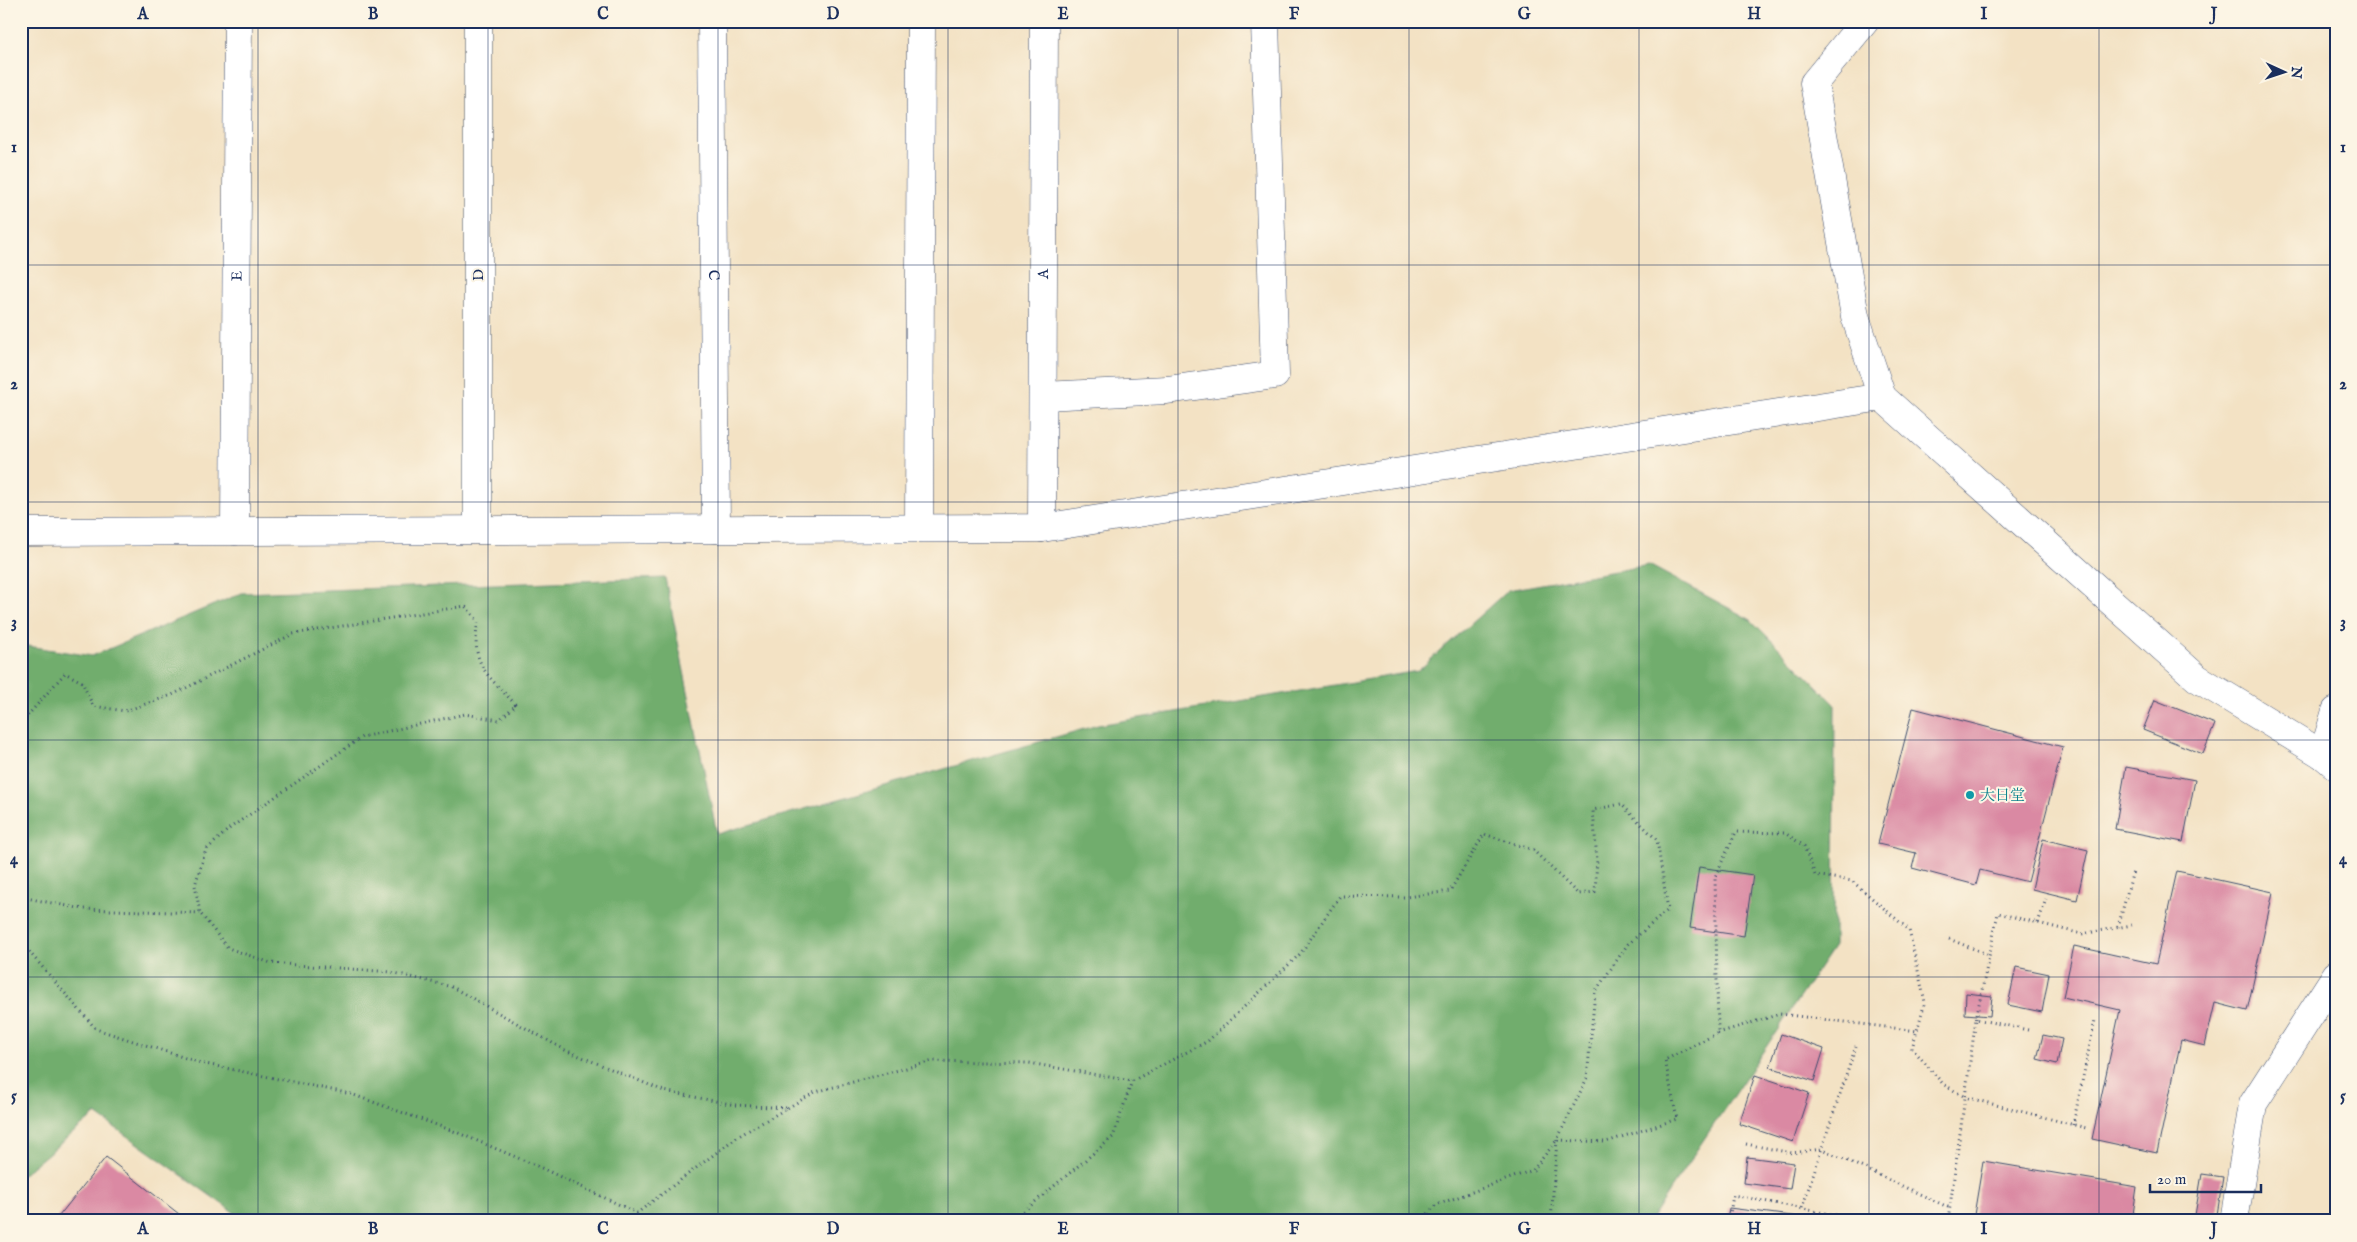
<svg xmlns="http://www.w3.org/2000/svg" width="2357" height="1242" viewBox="0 0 2357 1242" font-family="'IM FELL English','Noto Serif JP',serif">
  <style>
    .forest { fill: #71ad6d; stroke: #466e66 }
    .building { fill: #da89a3 }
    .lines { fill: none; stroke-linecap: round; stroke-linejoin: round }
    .minor-casing { stroke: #3b4a6d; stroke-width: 29 }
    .path { stroke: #3b4a6d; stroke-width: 3; stroke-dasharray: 1 4; stroke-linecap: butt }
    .minor { stroke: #fff; stroke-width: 28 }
    .grid { fill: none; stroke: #1b2f5e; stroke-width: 1; stroke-opacity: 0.55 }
    .culture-dot { fill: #0f9aa8; stroke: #fcf5e5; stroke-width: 2 }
    .labels { text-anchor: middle; stroke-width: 4; stroke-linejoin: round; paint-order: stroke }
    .street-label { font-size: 15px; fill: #1b2f5e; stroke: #fcf5e5 }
    .culture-label { font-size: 15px; fill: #0d838f; stroke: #fcf5e5; text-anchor: start }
    .neatline { fill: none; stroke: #1b2f5e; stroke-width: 2 }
    .grid-label { font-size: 16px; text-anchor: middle; font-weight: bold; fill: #1b2f5e }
  </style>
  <rect width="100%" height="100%" fill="#fcf5e5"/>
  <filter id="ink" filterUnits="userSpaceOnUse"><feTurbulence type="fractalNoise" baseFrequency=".02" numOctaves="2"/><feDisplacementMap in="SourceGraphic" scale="10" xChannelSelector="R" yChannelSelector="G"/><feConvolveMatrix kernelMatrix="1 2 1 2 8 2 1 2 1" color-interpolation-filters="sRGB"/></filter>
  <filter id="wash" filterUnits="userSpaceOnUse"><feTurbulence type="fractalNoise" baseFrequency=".0096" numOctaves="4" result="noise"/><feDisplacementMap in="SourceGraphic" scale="20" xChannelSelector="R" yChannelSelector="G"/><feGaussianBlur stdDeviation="1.12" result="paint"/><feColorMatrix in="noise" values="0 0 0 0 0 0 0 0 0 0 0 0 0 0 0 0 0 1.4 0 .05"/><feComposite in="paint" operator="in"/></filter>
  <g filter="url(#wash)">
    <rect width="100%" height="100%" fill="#f3e2c4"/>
    <polygon class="forest" points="1649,565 1751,620 1835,704 1834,946 1649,1221 246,1221 96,1114 21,1176 21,645 92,656 242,593 665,578 717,834 1098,725 1418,671 1508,590"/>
    <g id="blocks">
      <g class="building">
        <polygon points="2155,700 2215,724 2203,754 2143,730"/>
        <polygon points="1913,708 2063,747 2028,882 1980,870 1976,885 1912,868 1916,853 1878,844"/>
        <polygon points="2126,767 2195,780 2183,842 2115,829"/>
        <polygon points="2043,839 2088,850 2077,900 2032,889"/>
        <polygon points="1699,867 1753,875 1744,936 1690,928"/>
        <polygon points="2177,871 2273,892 2247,1011 2215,1003 2205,1046 2181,1040 2157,1153 2092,1139 2120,1010 2063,997 2074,946 2156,964"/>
        <polygon points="2016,967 2049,974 2042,1012 2008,1005"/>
        <polygon points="1966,993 1992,996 1990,1016 1965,1014"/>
        <polygon points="1781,1034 1824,1049 1814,1081 1770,1067"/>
        <polygon points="2043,1035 2062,1039 2057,1064 2037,1059"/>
        <polygon points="1755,1075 1809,1093 1793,1142 1739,1124"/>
        <polygon points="106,1157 188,1221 55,1221"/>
        <polygon points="1747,1157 1794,1163 1790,1189 1744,1183"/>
        <polygon points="1983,1161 2137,1187 2132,1221 1973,1221"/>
        <polygon points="2202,1174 2223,1177 2216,1221 2194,1221"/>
        <polygon points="1729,1208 1823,1220 1823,1221 1727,1221"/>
      </g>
    </g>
  </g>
  <g filter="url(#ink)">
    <use href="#blocks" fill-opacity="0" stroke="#3b4a6d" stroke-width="1"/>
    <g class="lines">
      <defs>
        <g id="minor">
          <path id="s1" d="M712 21 716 529"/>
          <polyline points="1865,21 1814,83 1855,316 1882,397"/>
          <polyline points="1043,396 1167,390 1275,375 1265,21"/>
          <polyline points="478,528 478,21"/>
          <polyline points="919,528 921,21"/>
          <path id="s2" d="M1042 528 1044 21"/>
          <path id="s3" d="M235 531 238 21"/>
          <polyline points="21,532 1042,528 1882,397 2197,678 2323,755 2336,766"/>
          <polyline points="2323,755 2336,711"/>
          <polyline points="2234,1221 2253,1104 2336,975"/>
        </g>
      </defs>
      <use href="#minor" class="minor-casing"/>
      <g class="path">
        <path d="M21 723 65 673 82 682 93 706 125 711 172 695 293 634 465 606 478 621C470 666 488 675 516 705L499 720 465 714 362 737 230 828 206 850 195 885 200 913 228 948 271 963 391 972 452 987 565 1050 664 1091 735 1105 787 1108"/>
        <polyline points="21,897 83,909 200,913"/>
        <polyline points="2038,923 2046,899"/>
        <polyline points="2118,927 2133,871"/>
        <polyline points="21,939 31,954 96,1029 201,1063 351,1094 456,1132 535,1165 637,1213 737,1137 815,1092 933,1061 1029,1063 1132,1081 1208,1041 1300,954 1340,896 1406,897 1450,891 1484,834 1533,850 1578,894 1595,892 1597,860 1593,810 1621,804 1657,840 1668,910 1628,944 1595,992 1587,1078 1557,1140 1606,1142 1677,1119 1665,1060 1718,1033 1715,877 1736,832 1785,833 1804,846 1815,875 1852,881 1909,930 1925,1002 1912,1048 1943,1084 1965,1097 1948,1221"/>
        <polyline points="1949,939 1989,955"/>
        <polyline points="1976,1019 1998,913 2082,934 2132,925"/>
        <polyline points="2028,1030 1976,1019 1965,1097 2086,1128"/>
        <polyline points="1718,1033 1780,1014 1918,1031"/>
        <polyline points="2073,1125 2095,1020"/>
        <polyline points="1746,1144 1792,1153 1822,1149 1950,1208"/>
        <polyline points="1802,1208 1856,1046"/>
        <polyline points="633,1221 637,1213"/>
        <polyline points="1012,1221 1113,1137 1132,1081"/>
        <polyline points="1421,1221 1436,1205 1533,1170 1557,1140"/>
        <polyline points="1551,1221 1557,1140"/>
        <polyline points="1729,1221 1733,1195 1865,1221"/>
      </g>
      <use href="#minor" class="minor"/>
    </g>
  </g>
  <path class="grid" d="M258 21V1221M488 21V1221M718 21V1221M948 21V1221M1178 21V1221M1409 21V1221M1639 21V1221M1869 21V1221M2099 21V1221M21 265H2336M21 502H2336M21 740H2336M21 977H2336"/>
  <circle class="culture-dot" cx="1970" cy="795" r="5"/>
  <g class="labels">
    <g class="street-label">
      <text dy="5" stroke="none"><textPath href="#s2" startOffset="254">A</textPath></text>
      <text transform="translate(478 275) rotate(-90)" y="5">D</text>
      <text dy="5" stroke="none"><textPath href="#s1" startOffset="254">C</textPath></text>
      <text dy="5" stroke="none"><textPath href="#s3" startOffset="255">E</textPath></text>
    </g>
    <g class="culture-label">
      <text x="1980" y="800">大日堂</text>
    </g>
  </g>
  <rect width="2357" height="1242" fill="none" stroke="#fcf5e5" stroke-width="55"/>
  <g transform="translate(2284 72) rotate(93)" stroke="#fcf5e5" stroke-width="4" paint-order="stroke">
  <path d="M0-4L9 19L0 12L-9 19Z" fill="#1b2f5e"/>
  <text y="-8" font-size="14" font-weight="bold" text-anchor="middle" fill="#1b2f5e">N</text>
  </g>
  <path d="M2150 1184v8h111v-8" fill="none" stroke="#1b2f5e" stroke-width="2.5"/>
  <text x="2157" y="1184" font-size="15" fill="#1b2f5e" stroke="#fcf5e5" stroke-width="4" paint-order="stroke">20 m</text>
  <rect x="28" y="28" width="2302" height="1186" class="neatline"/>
  <g class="grid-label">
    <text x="143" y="19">A</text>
    <text x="373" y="19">B</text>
    <text x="603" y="19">C</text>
    <text x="833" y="19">D</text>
    <text x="1063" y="19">E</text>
    <text x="1294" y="19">F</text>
    <text x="1524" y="19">G</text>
    <text x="1754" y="19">H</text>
    <text x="1984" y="19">I</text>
    <text x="2214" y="19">J</text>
    <text x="14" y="152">1</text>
    <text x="2343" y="152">1</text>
    <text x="14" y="389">2</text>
    <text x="2343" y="389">2</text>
    <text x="14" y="627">3</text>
    <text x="2343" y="627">3</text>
    <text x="14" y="864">4</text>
    <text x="2343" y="864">4</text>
    <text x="14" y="1101">5</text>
    <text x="2343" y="1101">5</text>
    <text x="143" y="1234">A</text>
    <text x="373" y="1234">B</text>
    <text x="603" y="1234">C</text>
    <text x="833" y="1234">D</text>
    <text x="1063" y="1234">E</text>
    <text x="1294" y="1234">F</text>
    <text x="1524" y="1234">G</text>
    <text x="1754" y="1234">H</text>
    <text x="1984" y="1234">I</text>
    <text x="2214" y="1234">J</text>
  </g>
</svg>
